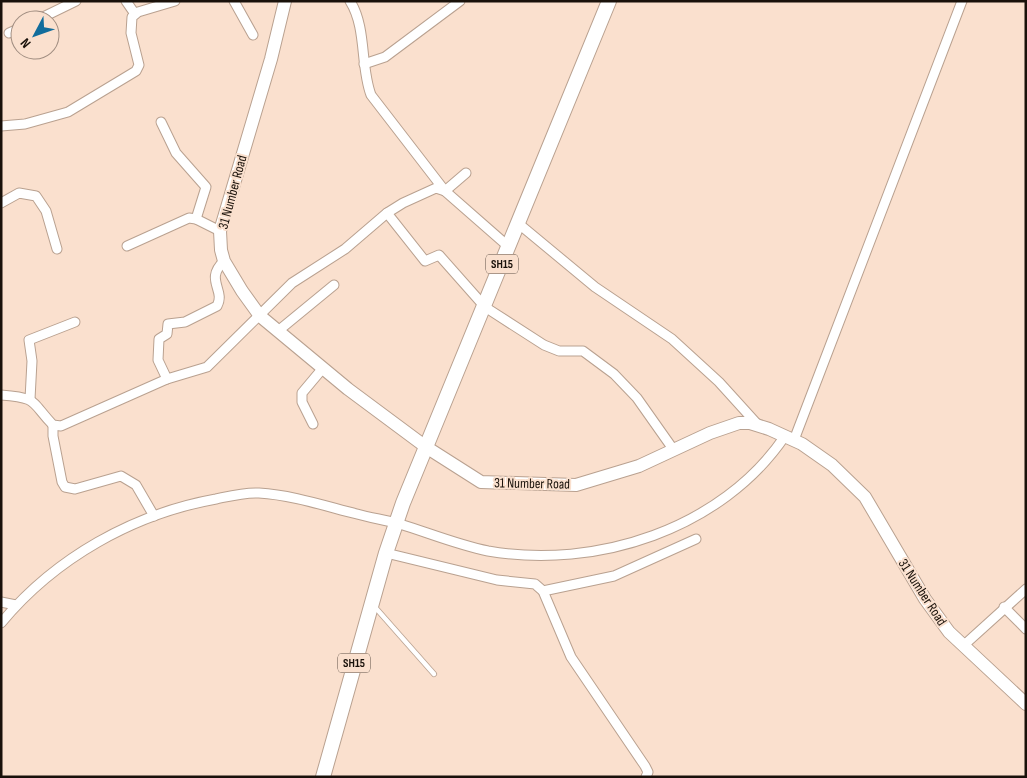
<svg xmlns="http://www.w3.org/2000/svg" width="1027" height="778" viewBox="0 0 1027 778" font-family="'Sofia Sans Condensed',sans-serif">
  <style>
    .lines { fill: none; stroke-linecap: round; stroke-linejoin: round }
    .lane-casing { stroke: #b9a190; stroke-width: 6 }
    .street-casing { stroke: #b9a190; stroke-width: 11 }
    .secondary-casing { stroke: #b9a190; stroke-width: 14 }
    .primary-casing { stroke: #b9a190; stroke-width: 16 }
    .lane { stroke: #fff; stroke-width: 4.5 }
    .street { stroke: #fff; stroke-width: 9 }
    .secondary { stroke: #fff; stroke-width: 12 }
    .primary { stroke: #fff; stroke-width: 14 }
    .labels { text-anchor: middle; stroke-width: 4; stroke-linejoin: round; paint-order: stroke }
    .shield { fill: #fae0ce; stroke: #5c4f45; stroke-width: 1 }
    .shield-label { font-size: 12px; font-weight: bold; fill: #19110a }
    .street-label { font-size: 14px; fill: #19110a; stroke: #fae0ce }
  </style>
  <rect width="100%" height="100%" fill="#fae0ce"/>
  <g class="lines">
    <defs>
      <polyline id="lane" points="374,606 434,674"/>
      <g id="street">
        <polyline points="126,1 135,14"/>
        <polyline points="234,1 253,35"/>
        <path d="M350 1C367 28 360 66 371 95L445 191 509 247"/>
        <polyline points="37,20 76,1"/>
        <polyline points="9,33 20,28"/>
        <polyline points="364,64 385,57 460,1"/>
        <polyline points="161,122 176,153 206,187 196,219"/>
        <polyline points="1,126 25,124 68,112 136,71 139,65 131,33 132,17 138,12 175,1"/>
        <polyline points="1,203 19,193 36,196 46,211 57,249"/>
        <polyline points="387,213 425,261 439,255 485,307 544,345 559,351 583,351 614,374 637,398 673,449"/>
        <polyline points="519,224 595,287 672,339 719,382 758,425"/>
        <polyline points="127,246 189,218 196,219 220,231"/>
        <polyline points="278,331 334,285"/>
        <path d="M167 379 158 360 159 339 167 334 168 324 185 322 217 306C226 290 204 280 224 261"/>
        <path d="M1 395C39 398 30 401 53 425L61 426 167 379 207 367 292 283 345 249 387 213 403 203 436 188 445 191 466 173"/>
        <polyline points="30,399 32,361 29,340 75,322"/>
        <polyline points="313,424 302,402 302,393 323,368"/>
        <polyline points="53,425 53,436 62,482 65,487 75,489 121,476 136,485 154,516"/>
        <polyline points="794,440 962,1"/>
        <polyline points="386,553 497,580 535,584 543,591 571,657 645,766 648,772 646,777"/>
        <polyline points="543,591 614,576 696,539"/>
        <polyline points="1,602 16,605"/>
        <polyline points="1004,607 1026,629"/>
        <path d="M1 623C55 558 133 514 216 499 230 496 245 492 259 493 292 495 325 506 357 514 371 518 386 520 400 524 429 533 458 545 488 551 596 570 722 529 785 436"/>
        <polyline points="963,646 1026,589"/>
      </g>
      <polyline id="secondary" points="285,1 271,59 220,231 221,250 224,261 242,291 260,316 348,389 426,447 481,482 576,485 639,466 710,433 739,423 750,423 769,429 802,444 832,465 865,497 925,599 949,632 1026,704"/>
      <polyline id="primary" points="323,777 386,553 403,503 609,1"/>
    </defs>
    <use href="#lane" class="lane-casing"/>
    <use href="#street" class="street-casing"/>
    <use href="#secondary" class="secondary-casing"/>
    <use href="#primary" class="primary-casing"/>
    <use href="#lane" class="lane"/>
    <use href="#street" class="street"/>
    <use href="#secondary" class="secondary"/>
    <use href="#primary" class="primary"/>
  </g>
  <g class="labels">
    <g class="shield">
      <rect x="486" y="254.5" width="32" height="19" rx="4"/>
      <rect x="338" y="653.5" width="32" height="19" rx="4"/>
    </g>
    <g class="shield-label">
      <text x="502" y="268">SH15</text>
      <text x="354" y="667">SH15</text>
    </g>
    <g class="street-label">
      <text transform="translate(232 192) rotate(-75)" y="5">31 Number Road</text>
      <text transform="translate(532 483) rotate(1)" y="5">31 Number Road</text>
      <text transform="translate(923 592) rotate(57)" y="5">31 Number Road</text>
    </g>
  </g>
  <rect width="1027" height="778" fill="none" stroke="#19110a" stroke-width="5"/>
  <g transform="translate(35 35) rotate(229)"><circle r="24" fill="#fae0ce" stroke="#a08d80"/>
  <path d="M0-4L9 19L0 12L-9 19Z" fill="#126d9c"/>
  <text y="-8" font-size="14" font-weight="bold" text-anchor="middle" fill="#19110a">N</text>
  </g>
</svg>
